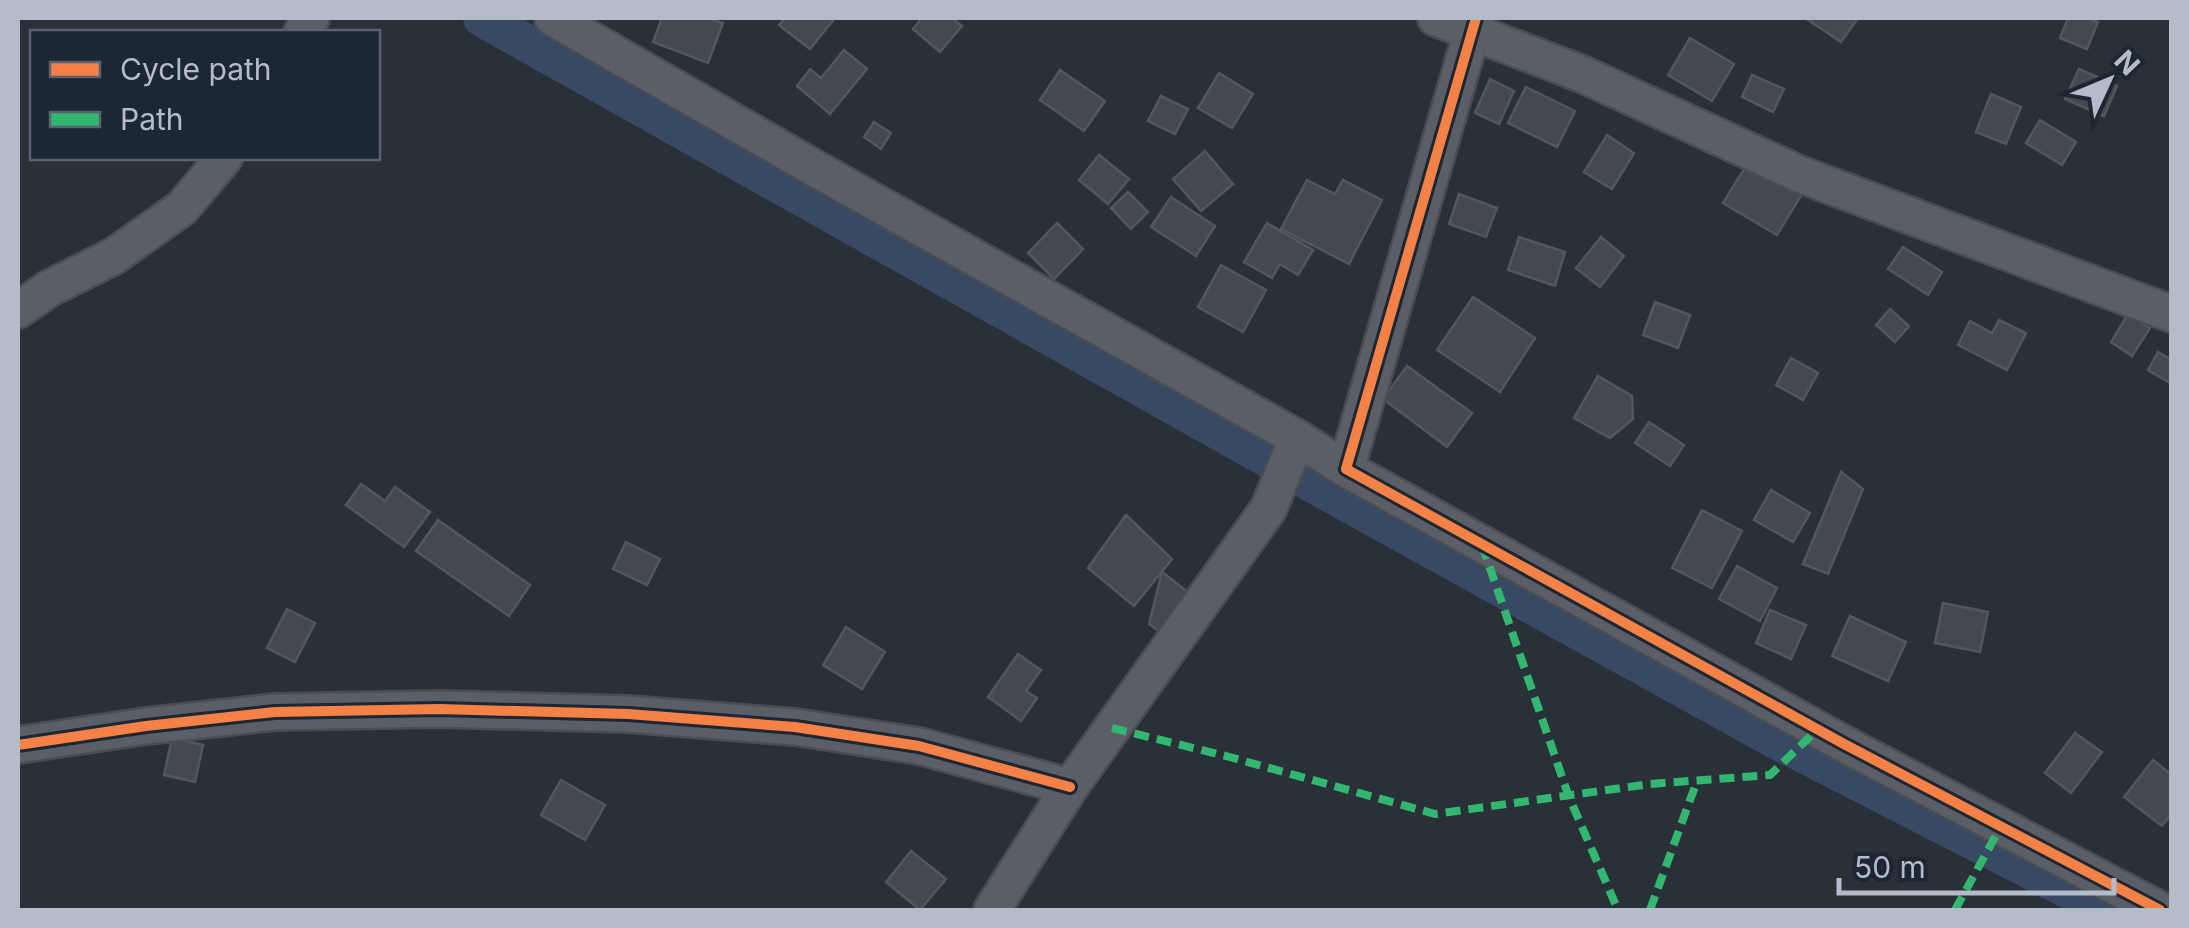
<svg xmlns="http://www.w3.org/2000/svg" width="2189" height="928" viewBox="0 0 2189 928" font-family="Inter,sans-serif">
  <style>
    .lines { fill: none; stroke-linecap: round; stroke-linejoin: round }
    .canal { stroke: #384963; stroke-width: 38 }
    .building { fill: #444950; stroke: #52575f; stroke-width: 2.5 }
    .minor-casing { stroke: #484c53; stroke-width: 40 }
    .minor { stroke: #5a5e66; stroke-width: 35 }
    .quiet { stroke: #33b770; stroke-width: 8; stroke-dasharray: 15 8; stroke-linecap: butt }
    .cycleway-casing { stroke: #1d2633; stroke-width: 16 }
    .cycleway { stroke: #f48246; stroke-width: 10 }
  </style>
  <rect width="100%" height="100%" fill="#2a3038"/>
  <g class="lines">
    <polyline class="canal" points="482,18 1313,484 1776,740 2108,910"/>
  </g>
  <g class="building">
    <polygon points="662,18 707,18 723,23 708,63 653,42"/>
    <polygon points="785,18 835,18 810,49 779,25"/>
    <polygon points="922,18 952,18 962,26 940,52 913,29"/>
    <polygon points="1805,18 1858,18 1841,42"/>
    <polygon points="2068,18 2087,18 2098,22 2087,49 2060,38"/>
    <polygon points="1690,38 1734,64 1712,101 1668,75"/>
    <polygon points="844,50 867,69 830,114 797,86 810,69 821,78"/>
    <polygon points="2079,69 2117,86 2104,116 2065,99"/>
    <polygon points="1060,70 1105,101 1084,131 1040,100"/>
    <polygon points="1219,73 1253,94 1232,128 1198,108"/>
    <polygon points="1752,75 1784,89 1773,112 1742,97"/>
    <polygon points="1490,79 1514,91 1499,124 1475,113"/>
    <polygon points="1526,87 1575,111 1557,147 1508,123"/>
    <polygon points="1991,94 2021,107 2006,144 1976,132"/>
    <polygon points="1161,96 1188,109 1175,134 1148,121"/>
    <polygon points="2040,120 2076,142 2062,165 2026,143"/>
    <polygon points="874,122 891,133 881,149 864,137"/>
    <polygon points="1607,135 1634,153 1612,189 1584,172"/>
    <polygon points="1205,151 1233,184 1201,211 1173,179"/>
    <polygon points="1099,155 1129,179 1108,204 1079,180"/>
    <polygon points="1749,161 1802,194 1777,235 1723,203"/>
    <polygon points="1307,180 1335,194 1343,180 1382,200 1349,264 1281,229"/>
    <polygon points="1128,192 1148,212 1131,229 1111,208"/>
    <polygon points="1459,194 1497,208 1486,237 1449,224"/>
    <polygon points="1171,197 1215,226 1196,256 1151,227"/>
    <polygon points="1057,223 1083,249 1054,279 1028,253"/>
    <polygon points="1267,223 1313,250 1298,275 1280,264 1272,278 1244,262"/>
    <polygon points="1519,237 1565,252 1555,286 1508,270"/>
    <polygon points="1601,237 1624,256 1600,287 1576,268"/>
    <polygon points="1903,247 1942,272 1928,295 1888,269"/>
    <polygon points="1221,265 1266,290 1243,332 1198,307"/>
    <polygon points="1473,297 1535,338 1500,392 1437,350"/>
    <polygon points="1655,302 1690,315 1678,348 1643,335"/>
    <polygon points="1890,309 1909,326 1895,342 1876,325"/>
    <polygon points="2128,314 2150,328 2132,356 2111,342"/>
    <polygon points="1999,320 2026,333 2007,370 1958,345 1970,321 1992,333"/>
    <polygon points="2158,352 2172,360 2172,384 2148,370"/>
    <polygon points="1791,358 1818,373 1803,400 1776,385"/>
    <polygon points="1407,366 1472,413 1447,447 1383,399"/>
    <polygon points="1598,376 1632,396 1633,419 1610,438 1574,418"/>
    <polygon points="1649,422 1684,445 1670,466 1635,443"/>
    <polygon points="1841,472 1863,489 1828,574 1803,564"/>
    <polygon points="361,484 385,501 395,487 430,512 404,547 346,505"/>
    <polygon points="1771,490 1810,513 1793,542 1754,520"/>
    <polygon points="1702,510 1742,531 1712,588 1672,568"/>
    <polygon points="1126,515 1172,559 1134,606 1088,568"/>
    <polygon points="438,520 530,585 509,616 416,551"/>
    <polygon points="626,542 660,559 647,585 613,569"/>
    <polygon points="1737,566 1777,588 1760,621 1719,599"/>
    <polygon points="1162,572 1202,603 1174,642 1149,624"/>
    <polygon points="1943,603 1988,612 1980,652 1935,643"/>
    <polygon points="287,609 315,623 295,662 267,648"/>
    <polygon points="1770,610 1806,625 1791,659 1756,643"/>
    <polygon points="1850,616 1906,642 1888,681 1832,656"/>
    <polygon points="846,627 885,652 862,689 823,665"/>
    <polygon points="1018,654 1041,670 1026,691 1037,698 1021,721 988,697"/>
    <polygon points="2075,733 2102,752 2071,793 2045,773"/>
    <polygon points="172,738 203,745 195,782 164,775"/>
    <polygon points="2153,760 2172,775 2172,813 2162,826 2124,797"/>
    <polygon points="561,780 605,805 585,840 541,815"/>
    <polygon points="911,851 946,879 920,910 886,882"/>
  </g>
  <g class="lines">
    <defs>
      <g id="minor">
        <polyline points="553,18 814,168 1297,438 1346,469"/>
        <polyline points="1436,18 1582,74 1799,174 2172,314"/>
        <polyline points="1476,18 1346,469 1844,744 2160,910"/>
        <polyline points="302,32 311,18"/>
        <polyline points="18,310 50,288 114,256 182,208 224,158"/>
        <polyline points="18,745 146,726 275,712 439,709 628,714 795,727 919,746 1070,787"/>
        <polyline points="992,910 1070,787 1269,508 1297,438"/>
      </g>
    </defs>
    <use href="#minor" class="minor-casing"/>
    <use href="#minor" class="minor"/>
    <g class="quiet">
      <polyline points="1482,545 1569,797 1618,910"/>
      <polyline points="1112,728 1226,756 1435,814 1650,784 1770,775 1818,729"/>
      <polyline points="1650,910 1697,781"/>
      <polyline points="1955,910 2001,826"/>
    </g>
    <defs>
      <g id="cycleway">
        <polyline points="1476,18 1346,469 1844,744 2160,910"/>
        <polyline points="18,745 146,726 275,712 439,709 628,714 795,727 919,746 1070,787"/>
      </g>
    </defs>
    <use href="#cycleway" class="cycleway-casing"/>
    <use href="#cycleway" class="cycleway"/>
  </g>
  <rect width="2189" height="928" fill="none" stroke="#b4bcc9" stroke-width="40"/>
  <rect x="30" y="30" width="350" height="130" fill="#1d2633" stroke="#59626f" stroke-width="2.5"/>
  <rect x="50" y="62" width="50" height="15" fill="#f48246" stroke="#59626f" stroke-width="2.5"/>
  <text x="120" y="80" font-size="30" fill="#b4bcc9">Cycle path</text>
  <rect x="50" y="112" width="50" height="15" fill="#33b770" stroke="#59626f" stroke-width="2.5"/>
  <text x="120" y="130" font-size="30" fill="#b4bcc9">Path</text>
  <g transform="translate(2109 80) rotate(46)" stroke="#1d2633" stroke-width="8" paint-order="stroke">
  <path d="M0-8L18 38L0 25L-18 38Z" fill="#b4bcc9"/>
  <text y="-15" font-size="28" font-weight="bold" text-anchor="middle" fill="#b4bcc9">N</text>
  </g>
  <path d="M1839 878v15h275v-15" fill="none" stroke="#b4bcc9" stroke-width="5"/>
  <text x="1854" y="878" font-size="30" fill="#b4bcc9" stroke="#1d2633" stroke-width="8" paint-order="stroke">50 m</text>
</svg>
